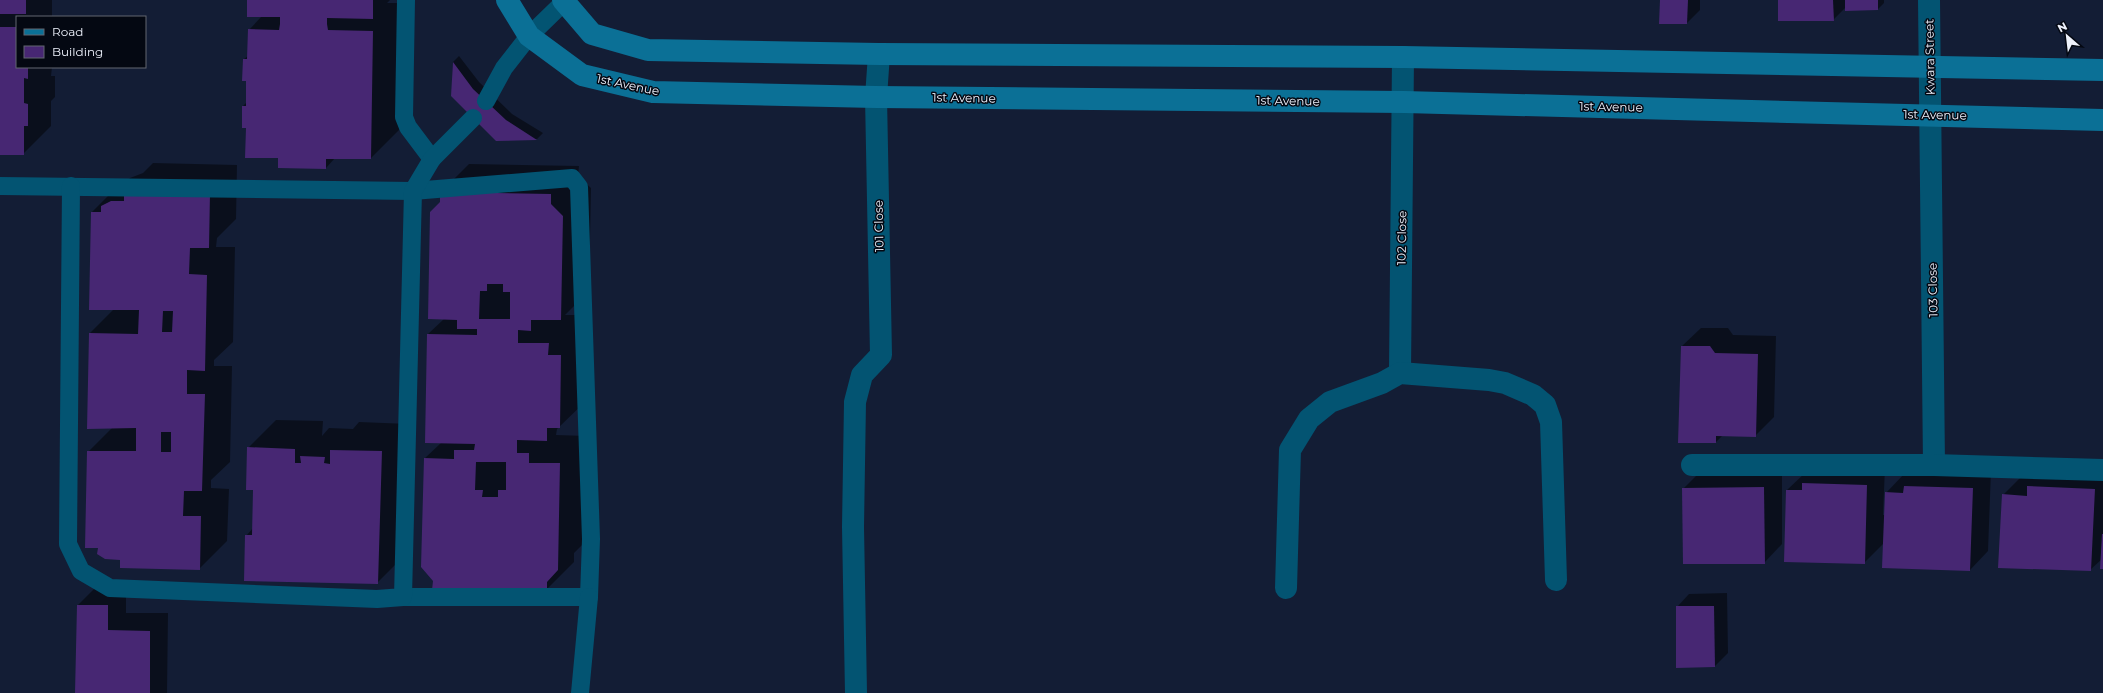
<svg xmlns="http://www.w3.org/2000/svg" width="2103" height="693" viewBox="0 0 2103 693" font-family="Montserrat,sans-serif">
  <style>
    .shadow { fill: #0007 }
    .building { fill: #472773; fill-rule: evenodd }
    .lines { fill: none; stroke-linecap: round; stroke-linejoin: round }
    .lane { stroke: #035472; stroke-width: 18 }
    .street { stroke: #035472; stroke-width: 22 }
    .secondary { stroke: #0b7096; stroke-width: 22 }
    .labels { text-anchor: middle; stroke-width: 3; stroke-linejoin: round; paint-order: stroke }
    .street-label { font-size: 12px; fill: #eef2fc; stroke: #040812 }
  </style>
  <rect width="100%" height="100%" fill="#131d35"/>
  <g class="shadow">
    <polygon points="0,0 52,0 52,17 17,17 17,67 52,67 51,76 55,76 55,97 51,101 51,126 23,154 0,155"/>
    <polygon points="248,0 390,0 387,3 400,3 399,130 371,158 335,158 326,168 279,157 247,127 243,106 247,102 248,80 244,59 248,56 249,30 262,16"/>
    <polygon points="1661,0 1700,0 1700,10 1687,23"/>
    <polygon points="1779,0 1884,0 1884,3 1878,9 1846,7 1833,20"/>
    <polygon points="459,56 479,82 512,114 543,133 537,139 497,140 452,96 453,62"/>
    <polygon points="153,163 237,165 236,219 217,238 216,247 235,247 233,342 214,360 214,366 232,366 230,462 211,480 211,488 229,489 227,541 199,569 99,547 88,452 112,428 90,333 114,309 92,212 120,184 124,184 130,178 143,173"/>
    <polygon points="469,164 579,166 578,176 591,188 589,291 565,315 576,315 588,399 557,429 556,435 587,436 586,541 574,553 574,562 546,590 434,580 425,458 441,443 428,334 444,319 441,192"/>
    <polygon points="1701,328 1728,328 1733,335 1776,336 1774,417 1755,436 1723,435 1716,442 1682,346"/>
    <polygon points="276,420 323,421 322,436 329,428 353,429 359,422 409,424 405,555 377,583 246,536 253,528 254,489 248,448"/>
    <polygon points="1885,467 1883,515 1885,515 1886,493 1904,474 1991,470 1988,551 1970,570 1884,543 1864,563 1787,490 1806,472"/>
    <polygon points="1702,470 1782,470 1782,544 1764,563 1683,489"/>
    <polygon points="2103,471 2103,568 2102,559 2090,570 2003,495 2021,477"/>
    <polygon points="96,587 126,588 126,613 168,613 167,693 76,693 78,605"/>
    <polygon points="1727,593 1728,653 1715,666 1677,607 1689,594"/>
  </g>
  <g class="building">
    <rect x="0" y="0" width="26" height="14"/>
    <polygon points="247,0 373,0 373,19 327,18 327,24 328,30 373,31 371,159 326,159 326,169 278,168 278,158 245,158 246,128 242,128 242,106 246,106 246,81 242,81 243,59 247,59 248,29 279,30 280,24 280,17 247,17"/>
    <polygon points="1660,0 1688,0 1687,24 1659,24"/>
    <polygon points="1778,0 1833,0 1834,21 1778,21"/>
    <polygon points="1845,0 1878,0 1878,10 1845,11"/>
    <polygon points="0,27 17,27 17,67 28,67 28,79 24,78 24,103 28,104 28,126 24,126 24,155 0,155"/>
    <polygon points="453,62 473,89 506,120 537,140 496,141 451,96"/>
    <path d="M124 191 210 193 209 248H190L189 274 207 275 205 371 187 370V394H205L202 491H184L183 516H201L200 570 120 568V560L105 559 97 554 98 548H85L87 451H136V428L87 429 89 333 138 334 139 310H89L91 212H101V206L111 201H124ZM163 311H173L172 332H162ZM161 432H171V452H161Z"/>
    <path d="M440 192 551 194V204L563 216 561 320H531V331L518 330V343H549L548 355H561L560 428H547V441L517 440V453H529V463H560L558 570 547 582V591L432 590 433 581 421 567 424 458 454 459V450H474L475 444 425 443 427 334 477 335V329H457V320L428 319 430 212 440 202ZM487 284H503V292H510V319H479L480 291H487ZM476 462H506V490H498V497H482L483 490H475Z"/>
    <polygon points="1681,346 1710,346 1715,353 1758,354 1756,437 1716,436 1716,443 1678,443"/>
    <polygon points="247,447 295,449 295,463 301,463 300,456 325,457 324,463 330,464 330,450 382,451 378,584 244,581 245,535 252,535 253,490 246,490"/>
    <polygon points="1802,483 1867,485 1865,564 1784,562 1786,490 1802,490"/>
    <polygon points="1904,486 1973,488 1970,571 1882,568 1885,492 1903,493"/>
    <polygon points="2027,486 2095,489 2091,571 1998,568 2002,494 2027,496"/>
    <polygon points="1764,487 1765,564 1683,564 1682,488"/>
    <polygon points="2102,534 2103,534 2103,569 2100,569"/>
    <polygon points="77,605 108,605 108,630 150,631 150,693 75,693"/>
    <polygon points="1676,606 1714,606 1715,667 1676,668"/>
  </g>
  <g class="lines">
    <g class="lane">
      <polyline points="406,0 404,117 408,127 432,159"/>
      <polyline points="486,101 504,68 529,36 564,2"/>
      <polyline points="0,186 413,191 572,178 579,187 591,539 589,597 403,597"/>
      <polyline points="71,186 68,544 81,571 110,588 377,599 403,597 413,191 432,159 473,118"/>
      <polyline points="580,693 589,597"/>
    </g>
    <g class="street">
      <polyline points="1929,0 1934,465"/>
      <polyline points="1400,373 1403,57"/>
      <polyline points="1692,465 1934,465 2103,470"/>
      <polyline points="1286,588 1290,450 1309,419 1330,402 1382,383 1400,373 1489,380 1505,383 1533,395 1545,405 1551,422 1556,580"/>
      <polyline points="856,693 853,527 855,402 862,375 881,355 876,97 879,54"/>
    </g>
    <g class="secondary">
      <polyline points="507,0 529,36 582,75 653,92 876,97 1404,102 2103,120"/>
      <polyline points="563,0 592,34 648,50 879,54 1403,57 2103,70"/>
    </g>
  </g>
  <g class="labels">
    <g class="street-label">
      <text transform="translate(1930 57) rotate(-91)" y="4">Kwara Street</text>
      <text transform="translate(628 85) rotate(12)" y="4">1st Avenue</text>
      <text transform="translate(964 98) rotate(1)" y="4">1st Avenue</text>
      <text transform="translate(1288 101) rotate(1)" y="4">1st Avenue</text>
      <text transform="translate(1611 107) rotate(1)" y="4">1st Avenue</text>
      <text transform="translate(1935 115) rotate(1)" y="4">1st Avenue</text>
      <text transform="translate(879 226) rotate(-91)" y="4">101 Close</text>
      <text transform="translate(1402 238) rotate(-89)" y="4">102 Close</text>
      <text transform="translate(1933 290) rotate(-91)" y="4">103 Close</text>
    </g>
  </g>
  <rect x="16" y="16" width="130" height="52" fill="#040812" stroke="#626670"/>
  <rect x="24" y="29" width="20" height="6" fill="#0b7096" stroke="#626670"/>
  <text x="52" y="36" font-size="12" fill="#eef2fc">Road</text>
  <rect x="24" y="46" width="20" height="12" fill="#472773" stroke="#626670"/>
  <text x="52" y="56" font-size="12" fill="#eef2fc">Building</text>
  <g transform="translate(2067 36) rotate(332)" stroke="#040812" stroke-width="3" paint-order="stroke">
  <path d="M0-3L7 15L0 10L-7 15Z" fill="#eef2fc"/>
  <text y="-6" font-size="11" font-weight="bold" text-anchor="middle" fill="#eef2fc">N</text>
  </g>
</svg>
